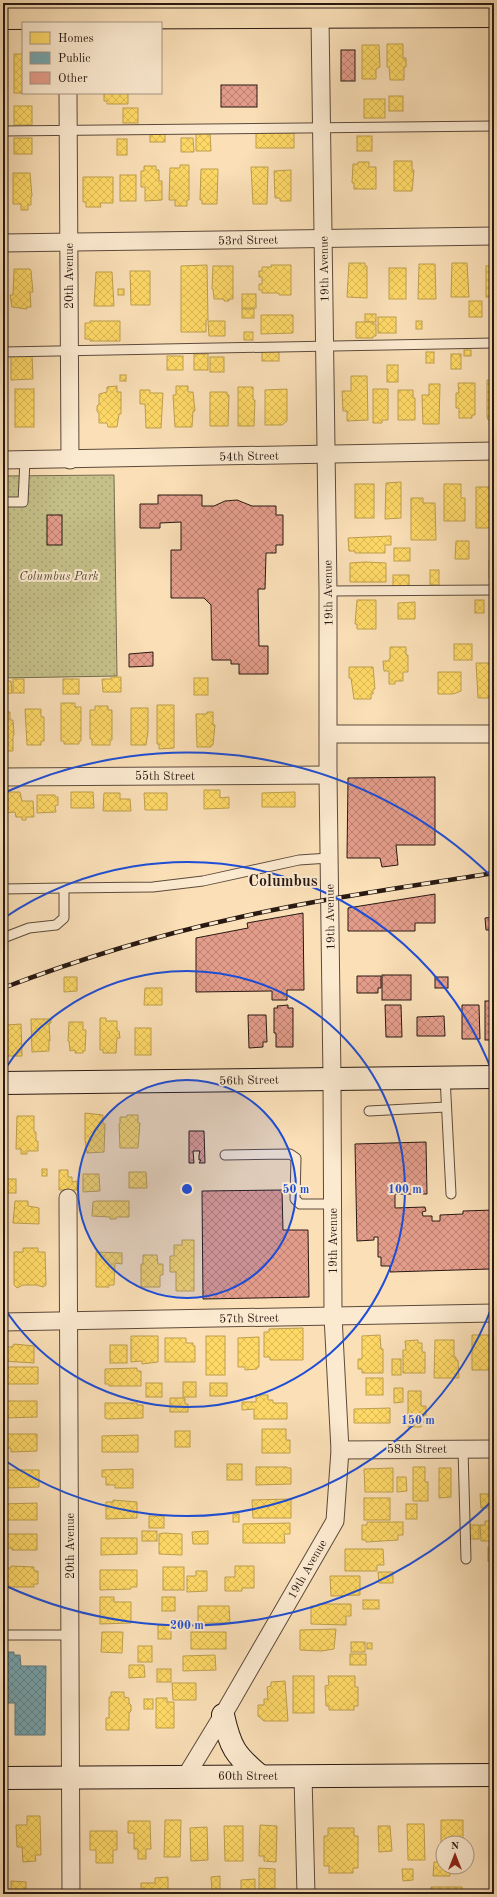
<svg xmlns="http://www.w3.org/2000/svg" width="497" height="1897" viewBox="0 0 497 1897" font-family="'Old Standard TT',serif">
  <style>
    .park { fill: url(#park-dots); stroke: #766c4e }
    .homes { fill: url(#homes-cross-hatch); stroke: #be9f4d }
    .public { fill: url(#public-cross-hatch); stroke: #5f7b80 }
    .building { fill: url(#building-cross-hatch); stroke: #281912 }
    .lines { fill: none; stroke-linecap: round; stroke-linejoin: round }
    .lane-casing { stroke: #5c4a3b; stroke-width: 11 }
    .street-casing { stroke: #5c4a3b; stroke-width: 19 }
    .secondary-casing { stroke: #281912; stroke-width: 24 }
    .primary-casing { stroke: #281912; stroke-width: 24 }
    .lane { stroke: #fcead0; stroke-width: 9 }
    .street { stroke: #fcead0; stroke-width: 17 }
    .secondary { stroke: #fcead0; stroke-width: 22 }
    .primary { stroke: #fadfb7; stroke-width: 22 }
    .rail-casing { stroke: #281912; stroke-width: 4.5 }
    .rail { stroke: #fcead0; stroke-width: 3; stroke-dasharray: 9; stroke-linecap: butt }
    .ring { fill: none; stroke: #1d4ed8; stroke-width: 2 }
    .labels { text-anchor: middle; stroke-width: 4; stroke-linejoin: round; paint-order: stroke }
    .street-label { font-size: 12px; fill: #281912; stroke: #fcead0 }
    .park-label { font-size: 12px; font-style: italic; fill: #574b36; stroke: #fcead0 }
    .district-label { font-size: 16px; font-weight: bold; fill: #281912; stroke: #fcead0 }
    .centre { fill: #1d4ed8; stroke: #fcead0; stroke-width: 2 }
    .ring-label { font-size: 12px; text-anchor: middle; font-weight: bold; fill: #1d4ed8; stroke: #fcead0; stroke-width: 4; stroke-linejoin: round; paint-order: stroke }
  </style>
  <defs>
    <pattern id="park-dots" width="8" height="8" patternUnits="userSpaceOnUse"><rect width="8" height="8" fill="#c5c089"/><path d="M2 2h.1M6 6h.1" fill="none" stroke="#a9a475" stroke-width="1.8" stroke-linecap="round"/></pattern>
    <pattern id="homes-cross-hatch" width="8" height="8" patternUnits="userSpaceOnUse"><rect width="8" height="8" fill="#ffd966"/><path d="M0 0l8 8M0 8l8-8" fill="none" stroke="#dbba57"/></pattern>
    <pattern id="public-cross-hatch" width="8" height="8" patternUnits="userSpaceOnUse"><rect width="8" height="8" fill="#76a5af"/><path d="M0 0l8 8M0 8l8-8" fill="none" stroke="#61868d"/></pattern>
    <pattern id="building-cross-hatch" width="8" height="8" patternUnits="userSpaceOnUse"><rect width="8" height="8" fill="#e49d8b"/><path d="M0 0l8 8M0 8l8-8" fill="none" stroke="#b97f70"/></pattern>
  </defs>
  <rect width="100%" height="100%" fill="#fadfb7"/>
  <filter id="stains"><feTurbulence type="fractalNoise" baseFrequency=".005" numOctaves="4"/><feColorMatrix values="0 0 0 0 .2 0 0 0 0 .09 0 0 0 0 .02 0 0 0 .5 -.17"/></filter>
  <radialGradient id="worn" r=".72"><stop offset=".6" stop-color="#630" stop-opacity="0"/><stop offset="1" stop-color="#630" stop-opacity=".3"/></radialGradient>
  <polygon class="park" points="114,475 117,676 3,678 3,476"/>
  <g class="homes">
    <polygon points="387,44 403,44 403,58 406,58 406,67 404,67 404,80 390,80 389,67 387,67"/>
    <polygon points="362,45 379,45 380,67 376,69 376,79 362,79"/>
    <rect x="14" y="54" width="9" height="39"/>
    <polygon points="104,93 128,93 128,104 107,104 107,101 104,101"/>
    <rect x="389" y="96" width="14" height="15"/>
    <rect x="364" y="99" width="21" height="19"/>
    <rect x="14" y="106" width="18" height="19"/>
    <rect x="123" y="108" width="15" height="15"/>
    <polygon points="196,132 210,132 211,151 196,151"/>
    <rect x="150" y="133" width="15" height="9"/>
    <rect x="256" y="133" width="38" height="15"/>
    <rect x="357" y="136" width="15" height="15"/>
    <rect x="14" y="138" width="18" height="16"/>
    <polygon points="181,138 193,138 194,152 181,152"/>
    <rect x="117" y="139" width="10" height="16"/>
    <polygon points="394,161 412,161 412,170 414,170 412,191 394,191"/>
    <polygon points="358,162 369,162 369,167 376,167 376,189 354,189 354,183 352,183 353,164 358,164"/>
    <polygon points="180,165 189,165 189,200 187,200 187,206 175,206 175,200 169,200 170,168 180,168"/>
    <polygon points="144,166 156,166 156,170 159,170 159,181 162,181 162,200 145,201 145,187 141,187 141,171 144,171"/>
    <polygon points="251,167 268,167 267,204 253,204"/>
    <polygon points="201,169 218,169 217,204 202,204 202,200 200,200"/>
    <polygon points="291,170 291,201 280,201 280,198 275,198 274,171"/>
    <polygon points="13,173 30,173 32,196 31,196 31,205 28,205 28,210 21,210 21,204 13,204"/>
    <rect x="120" y="175" width="16" height="26"/>
    <polygon points="83,177 113,177 113,203 100,203 101,207 86,207 86,202 83,202"/>
    <rect x="3" y="180" width="1" height="27"/>
    <polygon points="349,263 365,263 365,266 367,266 367,298 347,297"/>
    <polygon points="452,263 467,263 469,297 451,297"/>
    <polygon points="419,264 435,264 436,299 418,299"/>
    <polygon points="207,265 208,320 206,320 206,332 181,332 181,266"/>
    <polygon points="271,265 291,265 291,295 279,295 279,293 262,293 262,290 259,290 259,284 262,284 262,277 259,277 259,271 262,271 262,267 272,267"/>
    <polygon points="213,266 233,266 233,299 229,299 229,301 224,301 224,299 214,299 213,289 212,289"/>
    <rect x="486" y="266" width="8" height="31"/>
    <rect x="389" y="268" width="17" height="31"/>
    <polygon points="14,269 30,269 31,271 33,292 30,292 31,307 27,307 27,309 12,307 10,295 13,295"/>
    <polygon points="130,271 150,271 150,305 131,305"/>
    <polygon points="96,272 112,272 114,306 94,306"/>
    <rect x="118" y="289" width="6" height="6"/>
    <rect x="242" y="294" width="14" height="14"/>
    <rect x="469" y="301" width="13" height="16"/>
    <rect x="242" y="309" width="12" height="9"/>
    <rect x="365" y="314" width="11" height="8"/>
    <polygon points="261,315 293,315 293,333 261,334"/>
    <rect x="378" y="317" width="18" height="16"/>
    <polygon points="90,321 120,321 120,341 90,341 90,339 85,339 85,323 90,323"/>
    <polygon points="208,321 225,321 225,336 209,336"/>
    <rect x="416" y="321" width="6" height="8"/>
    <polygon points="356,322 373,322 373,324 376,324 376,336 373,336 373,338 356,338"/>
    <rect x="244" y="332" width="9" height="8"/>
    <rect x="464" y="350" width="7" height="6"/>
    <rect x="262" y="351" width="17" height="10"/>
    <rect x="426" y="352" width="8" height="11"/>
    <polygon points="11,354 32,354 33,379 11,380"/>
    <rect x="194" y="354" width="14" height="16"/>
    <rect x="451" y="354" width="10" height="15"/>
    <rect x="167" y="356" width="16" height="14"/>
    <rect x="210" y="357" width="14" height="15"/>
    <rect x="387" y="365" width="11" height="17"/>
    <rect x="120" y="375" width="6" height="6"/>
    <polygon points="351,376 367,376 368,420 347,421 347,411 343,411 342,391 351,391"/>
    <polygon points="487,380 494,380 494,420 488,420 487,417"/>
    <polygon points="458,383 475,383 475,415 472,415 472,418 459,418 459,408 456,408 456,393 459,393"/>
    <polygon points="429,384 440,384 439,424 423,424 422,395 429,395"/>
    <polygon points="117,386 117,392 121,392 121,414 119,414 117,427 108,427 107,423 99,423 99,414 97,411 97,406 99,404 99,394 107,392 107,387"/>
    <polygon points="176,386 188,386 188,392 193,392 195,411 193,411 192,427 175,427 173,395 176,395"/>
    <polygon points="238,387 253,387 253,400 255,400 254,426 238,426"/>
    <rect x="15" y="389" width="19" height="38"/>
    <polygon points="287,389 287,421 282,425 265,425 265,390"/>
    <polygon points="373,389 388,389 388,420 382,420 382,423 373,423"/>
    <polygon points="140,390 150,390 150,393 163,393 161,428 146,428 145,404 140,404"/>
    <polygon points="398,390 413,390 413,398 415,398 415,420 398,420"/>
    <polygon points="210,392 227,392 227,395 229,395 228,426 210,426"/>
    <polygon points="3,394 5,394 4,415 3,415"/>
    <polygon points="401,482 401,518 385,519 386,483"/>
    <rect x="355" y="484" width="19" height="34"/>
    <polygon points="444,484 461,484 461,498 465,498 465,521 444,521"/>
    <polygon points="476,487 494,487 492,528 476,528"/>
    <polygon points="411,498 423,498 423,503 435,503 436,540 411,540"/>
    <polygon points="391,536 391,545 385,545 385,553 355,553 355,551 349,551 348,538"/>
    <polygon points="456,541 469,541 469,559 455,559"/>
    <rect x="394" y="548" width="16" height="13"/>
    <rect x="489" y="560" width="5" height="18"/>
    <polygon points="365,562 386,563 386,582 350,582 350,563"/>
    <rect x="430" y="570" width="9" height="15"/>
    <rect x="393" y="575" width="16" height="13"/>
    <polygon points="357,600 376,600 376,629 357,629 357,624 355,624"/>
    <rect x="475" y="600" width="9" height="13"/>
    <polygon points="415,602 415,619 398,619 398,603"/>
    <rect x="454" y="644" width="18" height="16"/>
    <polygon points="390,647 406,647 406,655 408,655 408,672 403,672 403,681 395,681 395,684 389,684 389,671 384,671 383,661 389,661 389,659 390,659"/>
    <polygon points="476,663 494,663 494,698 478,698"/>
    <polygon points="349,667 373,667 375,689 373,689 373,694 371,694 371,699 354,699 351,678 349,678"/>
    <polygon points="438,672 461,672 461,691 453,694 438,694"/>
    <polygon points="111,677 121,677 121,692 103,692 102,679 111,679"/>
    <rect x="194" y="678" width="14" height="17"/>
    <rect x="13" y="679" width="11" height="14"/>
    <rect x="63" y="679" width="16" height="15"/>
    <polygon points="3,681 11,681 12,693 3,694"/>
    <polygon points="61,703 75,703 75,707 81,707 81,741 79,741 79,744 64,744 64,741 61,741"/>
    <polygon points="157,705 174,705 174,748 159,749 159,744 157,744"/>
    <polygon points="95,706 108,706 108,710 112,710 112,740 110,740 110,745 92,745 92,739 90,739 90,710 95,710"/>
    <polygon points="131,708 148,708 148,732 146,745 131,745"/>
    <polygon points="25,709 41,709 41,717 44,717 44,741 41,741 41,745 27,745"/>
    <polygon points="3,712 10,712 10,720 13,720 14,735 13,735 13,751 3,751"/>
    <polygon points="207,712 213,712 213,725 215,725 213,745 211,745 211,747 197,747 196,714 207,714"/>
    <polygon points="204,790 220,790 220,798 229,797 229,808 204,809"/>
    <polygon points="3,792 20,792 22,801 33,801 34,817 26,817 26,820 22,820 22,817 16,817 15,812 3,813"/>
    <polygon points="71,792 93,792 94,808 71,808"/>
    <polygon points="295,792 295,807 262,807 262,793"/>
    <polygon points="104,793 120,793 120,799 130,799 131,811 103,811"/>
    <polygon points="144,793 167,793 167,810 145,810"/>
    <polygon points="37,795 55,795 55,797 58,797 58,805 55,806 56,812 37,813"/>
    <polygon points="64,977 77,977 77,991 64,992"/>
    <polygon points="145,988 162,988 162,1005 144,1005"/>
    <polygon points="100,1018 106,1018 106,1021 117,1021 117,1031 119,1031 120,1038 117,1038 116,1053 103,1053 103,1050 100,1050"/>
    <polygon points="31,1019 51,1019 51,1023 49,1023 50,1041 49,1041 49,1051 32,1052"/>
    <polygon points="69,1022 83,1022 83,1030 86,1030 85,1051 83,1051 83,1053 75,1053 75,1050 70,1051 69,1041 68,1041"/>
    <polygon points="21,1024 22,1056 7,1056 6,1025"/>
    <rect x="135" y="1028" width="16" height="27"/>
    <polygon points="85,1113 103,1115 103,1124 105,1124 104,1152 87,1153 85,1140"/>
    <polygon points="127,1115 138,1115 138,1123 140,1123 138,1148 120,1148 119,1124 120,1124 120,1117 127,1117"/>
    <polygon points="17,1116 34,1116 34,1132 36,1132 36,1141 38,1141 38,1151 27,1151 27,1154 21,1154 21,1149 16,1149"/>
    <rect x="42" y="1169" width="5" height="7"/>
    <polygon points="59,1170 68,1170 68,1177 72,1177 72,1182 77,1181 77,1190 59,1190"/>
    <polygon points="129,1172 146,1172 147,1188 129,1188"/>
    <polygon points="83,1174 99,1174 100,1191 83,1192"/>
    <rect x="3" y="1179" width="13" height="14"/>
    <polygon points="15,1201 28,1201 28,1206 39,1208 39,1224 13,1223"/>
    <polygon points="97,1201 129,1201 129,1217 116,1217 116,1219 110,1219 110,1217 92,1216 93,1202"/>
    <polygon points="182,1240 194,1240 194,1291 176,1291 176,1272 170,1272 170,1256 174,1256 174,1245 182,1245"/>
    <polygon points="23,1248 38,1248 38,1252 45,1252 46,1285 43,1287 37,1285 23,1285 17,1288 14,1285 14,1252 23,1252"/>
    <polygon points="96,1252 122,1253 122,1264 115,1263 114,1285 109,1285 109,1287 96,1287"/>
    <polygon points="143,1255 157,1255 158,1264 163,1264 163,1275 160,1275 160,1287 141,1287 141,1264 143,1264"/>
    <rect x="3" y="1259" width="2" height="27"/>
    <polygon points="303,1328 303,1360 270,1360 270,1357 264,1357 264,1332 269,1332 269,1329"/>
    <polygon points="380,1335 381,1349 383,1349 383,1373 362,1373 362,1369 358,1369 358,1359 362,1359 362,1336"/>
    <polygon points="472,1335 489,1335 490,1370 472,1370"/>
    <polygon points="131,1336 158,1336 158,1362 142,1364 142,1361 131,1362"/>
    <rect x="206" y="1336" width="19" height="39"/>
    <polygon points="259,1337 259,1367 257,1367 257,1369 245,1370 245,1367 238,1367 238,1338"/>
    <polygon points="165,1338 186,1338 186,1343 193,1343 193,1346 195,1346 195,1362 165,1362"/>
    <polygon points="418,1340 418,1343 422,1343 422,1352 425,1352 425,1373 403,1373 403,1350 406,1350 405,1341"/>
    <polygon points="435,1340 454,1340 454,1357 456,1357 456,1360 458,1360 459,1378 434,1378"/>
    <polygon points="14,1344 34,1346 34,1363 3,1361 3,1347 12,1347"/>
    <rect x="110" y="1345" width="17" height="18"/>
    <rect x="392" y="1359" width="9" height="16"/>
    <polygon points="6,1367 38,1367 38,1384 3,1384 3,1377 6,1377"/>
    <polygon points="137,1368 137,1371 141,1371 141,1386 109,1386 109,1384 105,1384 105,1369"/>
    <rect x="366" y="1378" width="17" height="17"/>
    <polygon points="491,1381 494,1381 494,1397 492,1397"/>
    <rect x="183" y="1382" width="13" height="15"/>
    <rect x="146" y="1383" width="16" height="14"/>
    <rect x="210" y="1383" width="17" height="13"/>
    <polygon points="394,1388 403,1388 403,1402 394,1403"/>
    <polygon points="408,1391 421,1391 421,1406 426,1406 426,1422 421,1422 421,1427 408,1427"/>
    <polygon points="256,1395 268,1395 268,1400 273,1400 273,1403 287,1403 287,1419 254,1419 254,1409 242,1410 242,1402 256,1402"/>
    <polygon points="170,1398 185,1398 185,1404 188,1404 188,1412 170,1412"/>
    <polygon points="4,1401 37,1401 37,1417 4,1418"/>
    <polygon points="105,1403 137,1403 137,1405 143,1405 143,1418 108,1419 105,1418"/>
    <polygon points="390,1408 390,1423 354,1423 354,1409"/>
    <polygon points="262,1429 286,1429 286,1440 290,1440 290,1453 262,1453"/>
    <rect x="175" y="1431" width="15" height="16"/>
    <polygon points="3,1434 37,1434 37,1451 11,1452 11,1448 3,1448"/>
    <polygon points="138,1435 138,1452 102,1452 102,1436"/>
    <rect x="227" y="1464" width="15" height="16"/>
    <polygon points="256,1467 287,1467 287,1468 291,1468 291,1484 256,1485"/>
    <polygon points="413,1467 425,1467 425,1482 428,1482 428,1501 413,1501"/>
    <polygon points="393,1468 393,1492 365,1492 364,1469"/>
    <polygon points="439,1468 451,1468 451,1497 439,1498"/>
    <polygon points="133,1469 133,1488 115,1488 115,1485 106,1485 106,1477 102,1477 102,1470"/>
    <polygon points="4,1470 39,1470 39,1487 5,1488"/>
    <polygon points="397,1477 406,1477 407,1491 397,1492"/>
    <polygon points="480,1494 494,1494 494,1508 481,1508"/>
    <rect x="364" y="1498" width="26" height="22"/>
    <polygon points="291,1499 291,1518 253,1518 252,1500"/>
    <polygon points="113,1500 137,1502 137,1518 106,1519 106,1502 113,1502"/>
    <polygon points="37,1503 37,1520 3,1520 3,1504"/>
    <rect x="406" y="1504" width="11" height="15"/>
    <rect x="233" y="1514" width="6" height="8"/>
    <rect x="149" y="1516" width="15" height="12"/>
    <polygon points="485,1521 494,1521 494,1541 481,1541 480,1525 485,1525"/>
    <polygon points="367,1522 403,1522 403,1535 398,1535 398,1540 366,1542 366,1540 362,1540 362,1525 367,1525"/>
    <polygon points="290,1523 290,1534 284,1534 285,1543 243,1543 243,1524"/>
    <rect x="470" y="1525" width="9" height="14"/>
    <rect x="142" y="1531" width="15" height="10"/>
    <polygon points="208,1531 208,1544 193,1544 192,1532"/>
    <polygon points="164,1533 182,1534 182,1555 159,1554 159,1534"/>
    <polygon points="5,1534 37,1534 37,1550 12,1550 12,1548 5,1548"/>
    <polygon points="101,1538 137,1538 137,1554 101,1555"/>
    <rect x="488" y="1547" width="6" height="14"/>
    <polygon points="345,1549 383,1549 384,1565 377,1565 377,1571 345,1571"/>
    <polygon points="11,1566 34,1567 34,1571 38,1571 38,1584 34,1584 34,1587 3,1587 3,1568 11,1568"/>
    <polygon points="235,1566 254,1566 254,1588 242,1588 242,1591 225,1591 225,1577 235,1577"/>
    <rect x="163" y="1567" width="21" height="23"/>
    <polygon points="100,1570 137,1570 137,1587 131,1587 131,1589 100,1590"/>
    <polygon points="196,1571 207,1571 207,1591 187,1592 187,1576 196,1576"/>
    <polygon points="378,1572 393,1572 393,1583 379,1583"/>
    <polygon points="330,1576 360,1576 360,1595 331,1596"/>
    <polygon points="100,1597 114,1597 114,1602 131,1602 131,1623 100,1624"/>
    <rect x="162" y="1597" width="13" height="14"/>
    <rect x="363" y="1600" width="16" height="9"/>
    <polygon points="318,1604 351,1604 351,1616 346,1616 346,1625 311,1624 311,1606 318,1606"/>
    <polygon points="198,1606 229,1606 230,1623 198,1623"/>
    <rect x="158" y="1625" width="13" height="14"/>
    <polygon points="336,1629 334,1649 321,1651 300,1650 300,1630"/>
    <polygon points="102,1632 123,1632 122,1653 101,1652"/>
    <rect x="191" y="1632" width="35" height="17"/>
    <rect x="351" y="1642" width="14" height="10"/>
    <rect x="367" y="1643" width="5" height="6"/>
    <rect x="138" y="1646" width="14" height="16"/>
    <rect x="350" y="1654" width="16" height="11"/>
    <polygon points="215,1655 216,1670 183,1671 183,1656"/>
    <polygon points="129,1665 144,1665 145,1677 129,1678"/>
    <rect x="157" y="1669" width="14" height="13"/>
    <rect x="293" y="1676" width="21" height="37"/>
    <polygon points="328,1676 355,1676 355,1687 358,1687 358,1706 354,1706 354,1710 329,1710 329,1706 326,1706 325,1686 329,1685"/>
    <polygon points="285,1681 288,1721 264,1721 258,1716 258,1705 264,1705 264,1699 268,1699 267,1687 271,1686 271,1682"/>
    <polygon points="172,1683 196,1683 196,1700 173,1700"/>
    <polygon points="111,1692 124,1692 124,1697 129,1698 129,1703 131,1705 131,1711 129,1713 129,1730 106,1730 106,1718 109,1718 109,1697 111,1697"/>
    <polygon points="156,1698 167,1698 167,1702 174,1702 174,1728 156,1728"/>
    <rect x="144" y="1699" width="9" height="10"/>
    <polygon points="27,1816 40,1816 41,1855 35,1855 36,1861 23,1862 22,1847 17,1847 16,1825 27,1825"/>
    <polygon points="165,1820 181,1820 180,1857 164,1857"/>
    <polygon points="441,1820 463,1820 463,1843 443,1843 443,1867 450,1867 450,1876 433,1876 434,1862 441,1862"/>
    <polygon points="128,1821 150,1821 151,1849 146,1849 146,1859 138,1859 138,1849 134,1849 134,1833 128,1833"/>
    <polygon points="407,1824 424,1824 425,1860 408,1860"/>
    <polygon points="260,1825 277,1826 276,1862 264,1861 264,1856 259,1856"/>
    <polygon points="224,1826 243,1826 243,1861 225,1861"/>
    <polygon points="378,1826 390,1826 392,1851 379,1852"/>
    <polygon points="207,1827 208,1860 191,1861 190,1828"/>
    <polygon points="328,1828 354,1828 354,1836 358,1836 358,1868 353,1868 353,1873 329,1873 329,1866 324,1866 324,1836 328,1836"/>
    <polygon points="90,1831 117,1831 117,1850 113,1850 113,1863 96,1863 96,1850 90,1850"/>
    <polygon points="259,1868 275,1869 275,1889 259,1889"/>
    <polygon points="402,1869 413,1869 413,1880 403,1881"/>
    <polygon points="220,1876 220,1891 212,1892 211,1877"/>
    <polygon points="168,1877 168,1892 141,1892 141,1883 155,1883 155,1878"/>
    <polygon points="255,1879 255,1890 241,1891 241,1880"/>
    <polygon points="11,1881 26,1882 26,1890 11,1890"/>
    <polygon points="431,1887 462,1887 463,1894 431,1894"/>
  </g>
  <polygon class="public" points="3,1652 14,1652 14,1655 20,1655 21,1666 46,1666 45,1735 15,1735 15,1703 3,1703"/>
  <g class="building">
    <rect x="491" y="46" width="3" height="61"/>
    <rect x="341" y="50" width="14" height="31"/>
    <rect x="221" y="85" width="36" height="22"/>
    <polygon points="158,495 202,495 202,506 214,506 225,501 237,500 252,506 276,506 276,515 283,515 283,545 276,545 276,553 266,553 265,589 258,589 259,646 268,646 268,674 239,674 239,664 231,664 231,660 212,660 211,605 204,598 171,598 171,550 181,550 181,522 160,523 160,528 140,528 140,504 158,504"/>
    <rect x="47" y="515" width="15" height="30"/>
    <polygon points="153,652 153,666 129,667 129,654"/>
    <polygon points="435,777 435,845 396,845 398,865 382,867 380,858 347,858 348,778"/>
    <polygon points="435,894 435,923 415,923 415,931 348,931 348,908"/>
    <polygon points="303,913 304,990 287,990 287,1000 272,1000 272,991 196,992 196,938 248,928 247,923"/>
    <polygon points="494,917 494,930 486,930 485,918"/>
    <rect x="382" y="975" width="29" height="25"/>
    <polygon points="357,976 381,976 381,988 378,988 378,993 357,993"/>
    <rect x="435" y="977" width="13" height="11"/>
    <rect x="485" y="1001" width="9" height="39"/>
    <polygon points="288,1005 288,1008 293,1008 293,1047 276,1047 276,1033 274,1033 274,1008 278,1008 277,1006"/>
    <polygon points="385,1005 401,1005 402,1037 386,1037"/>
    <polygon points="462,1005 479,1005 480,1039 462,1039"/>
    <polygon points="248,1015 266,1015 267,1042 263,1042 263,1047 249,1048"/>
    <polygon points="444,1016 445,1036 417,1036 417,1017"/>
    <polygon points="189,1131 204,1131 205,1163 199,1163 201,1160 199,1160 199,1155 200,1151 193,1151 194,1163 189,1163"/>
    <polygon points="426,1142 427,1194 395,1194 395,1208 425,1207 426,1211 422,1212 423,1216 432,1216 432,1221 440,1221 440,1215 463,1214 463,1211 494,1210 494,1265 490,1265 490,1269 390,1272 390,1266 381,1266 381,1257 378,1257 378,1237 374,1237 374,1240 357,1241 355,1144"/>
    <polygon points="493,1145 494,1145 494,1179"/>
    <polygon points="282,1190 283,1230 308,1230 309,1297 203,1299 202,1191"/>
  </g>
  <g class="lines">
    <defs>
      <g id="lane">
        <polyline points="249,17 249,3"/>
        <polyline points="3,131 494,126"/>
        <polyline points="3,352 494,343"/>
        <polyline points="3,502 23,502 25,460"/>
        <polyline points="328,591 494,590"/>
        <polyline points="3,889 64,888"/>
        <polyline points="3,938 29,928 56,925 64,918 64,888 153,887 203,881 299,860 329,858"/>
        <polyline points="445,1077 451,1194"/>
        <polyline points="369,1111 446,1107"/>
        <polyline points="225,1155 290,1154 296,1158 295,1199 300,1204 333,1204"/>
        <polyline points="463,1449 466,1559"/>
        <polyline points="3,1635 70,1635"/>
      </g>
      <g id="street">
        <polyline points="68,93 70,460"/>
        <polyline points="3,243 494,236"/>
        <polyline points="3,460 494,451"/>
        <polyline points="329,734 494,734"/>
        <polyline points="3,777 328,775"/>
        <polyline points="68,1198 71,1894"/>
        <polyline points="3,1322 494,1313"/>
        <polyline points="340,1450 494,1449"/>
        <polyline points="186,1776 223,1715 335,1521 340,1450 333,1316 332,1079 328,775 328,591 320,18"/>
        <polyline points="303,1776 306,1894"/>
      </g>
      <g id="secondary">
        <polyline points="3,1083 494,1077"/>
        <path d="M223 1715C230 1747 235 1755 260 1776"/>
        <polyline points="3,1778 494,1775"/>
      </g>
      <polyline id="primary" points="3,18 494,16"/>
    </defs>
    <use href="#lane" class="lane-casing"/>
    <use href="#street" class="street-casing"/>
    <use href="#secondary" class="secondary-casing"/>
    <use href="#primary" class="primary-casing"/>
    <use href="#lane" class="lane"/>
    <use href="#street" class="street"/>
    <use href="#secondary" class="secondary"/>
    <use href="#primary" class="primary"/>
    <defs>
      <path id="rail" d="M3 988C77 960 154 936 232 919 318 899 406 887 494 873"/>
    </defs>
    <use href="#rail" class="rail-casing"/>
    <use href="#rail" class="rail"/>
  </g>
  <circle cx="187" cy="1189" r="109" fill="#1d4ed8" fill-opacity=".12"/>
  <g class="ring">
    <circle cx="187" cy="1189" r="109"/>
    <path d="M3 1072A218 218 0 1 1 3 1306"/>
    <path d="M493 1304A327 327 0 0 1 4 1460M4 918A327 327 0 0 1 493 1074"/>
    <path d="M493 1500A436 436 0 0 1 6 1586M6 792A436 436 0 0 1 493 878"/>
  </g>
  <g class="labels">
    <g class="street-label">
      <text transform="translate(248 240) rotate(-1)" y="4">53rd Street</text>
      <text transform="translate(324 269) rotate(-91)" y="4">19th Avenue</text>
      <text transform="translate(69 276) rotate(-90)" y="4">20th Avenue</text>
      <text transform="translate(249 456) rotate(-1)" y="4">54th Street</text>
      <text transform="translate(328 593) rotate(-91)" y="4">19th Avenue</text>
      <text x="165" y="780">55th Street</text>
      <text transform="translate(330 917) rotate(-91)" y="4">19th Avenue</text>
      <text transform="translate(249 1080) rotate(-1)" y="4">56th Street</text>
      <text transform="translate(333 1241) rotate(-90)" y="4">19th Avenue</text>
      <text transform="translate(249 1318) rotate(-1)" y="4">57th Street</text>
      <text x="417" y="1453">58th Street</text>
      <text transform="translate(70 1546) rotate(-90)" y="4">20th Avenue</text>
      <text transform="translate(307 1569) rotate(-60)" y="4">19th Avenue</text>
      <text x="248" y="1780">60th Street</text>
    </g>
    <g class="park-label">
      <text x="59" y="580">Columbus Park</text>
    </g>
    <g class="district-label">
      <text x="283" y="886">Columbus</text>
    </g>
  </g>
  <circle cx="187" cy="1189" r="6" class="centre"/>
  <g class="ring-label">
    <text x="296" y="1193">50 m</text>
    <text x="405" y="1193">100 m</text>
    <text x="418" y="1424">150 m</text>
    <text x="187" y="1629">200 m</text>
  </g>
  <rect width="497" height="1897" fill="none" stroke="#fadfb7" stroke-width="16"/>
  <rect x="4" y="4" width="489" height="1889" fill="none" stroke="#281912" stroke-width="2"/>
  <rect x="8" y="8" width="481" height="1881" fill="none" stroke="#281912"/>
  <rect x="22" y="22" width="140" height="72" fill="#fcead0" stroke="#a79684"/>
  <rect x="30" y="32" width="20" height="12" fill="#ffd966" stroke="#a79684"/>
  <text x="58" y="42" font-size="12" fill="#281912">Homes</text>
  <rect x="30" y="52" width="20" height="12" fill="#76a5af" stroke="#a79684"/>
  <text x="58" y="62" font-size="12" fill="#281912">Public</text>
  <rect x="30" y="72" width="20" height="12" fill="#e49d8b" stroke="#a79684"/>
  <text x="58" y="82" font-size="12" fill="#281912">Other</text>
  <g transform="translate(455 1855)"><circle r="19" fill="#fcead0" stroke="#a79684"/>
  <path d="M0-3L7 15L0 10L-7 15Z" fill="#8f2418"/>
  <text y="-6" font-size="11" font-weight="bold" text-anchor="middle" fill="#281912">N</text>
  </g>
  <rect width="100%" height="100%" filter="url(#stains)"/>
  <rect width="100%" height="100%" fill="url(#worn)"/>
</svg>
